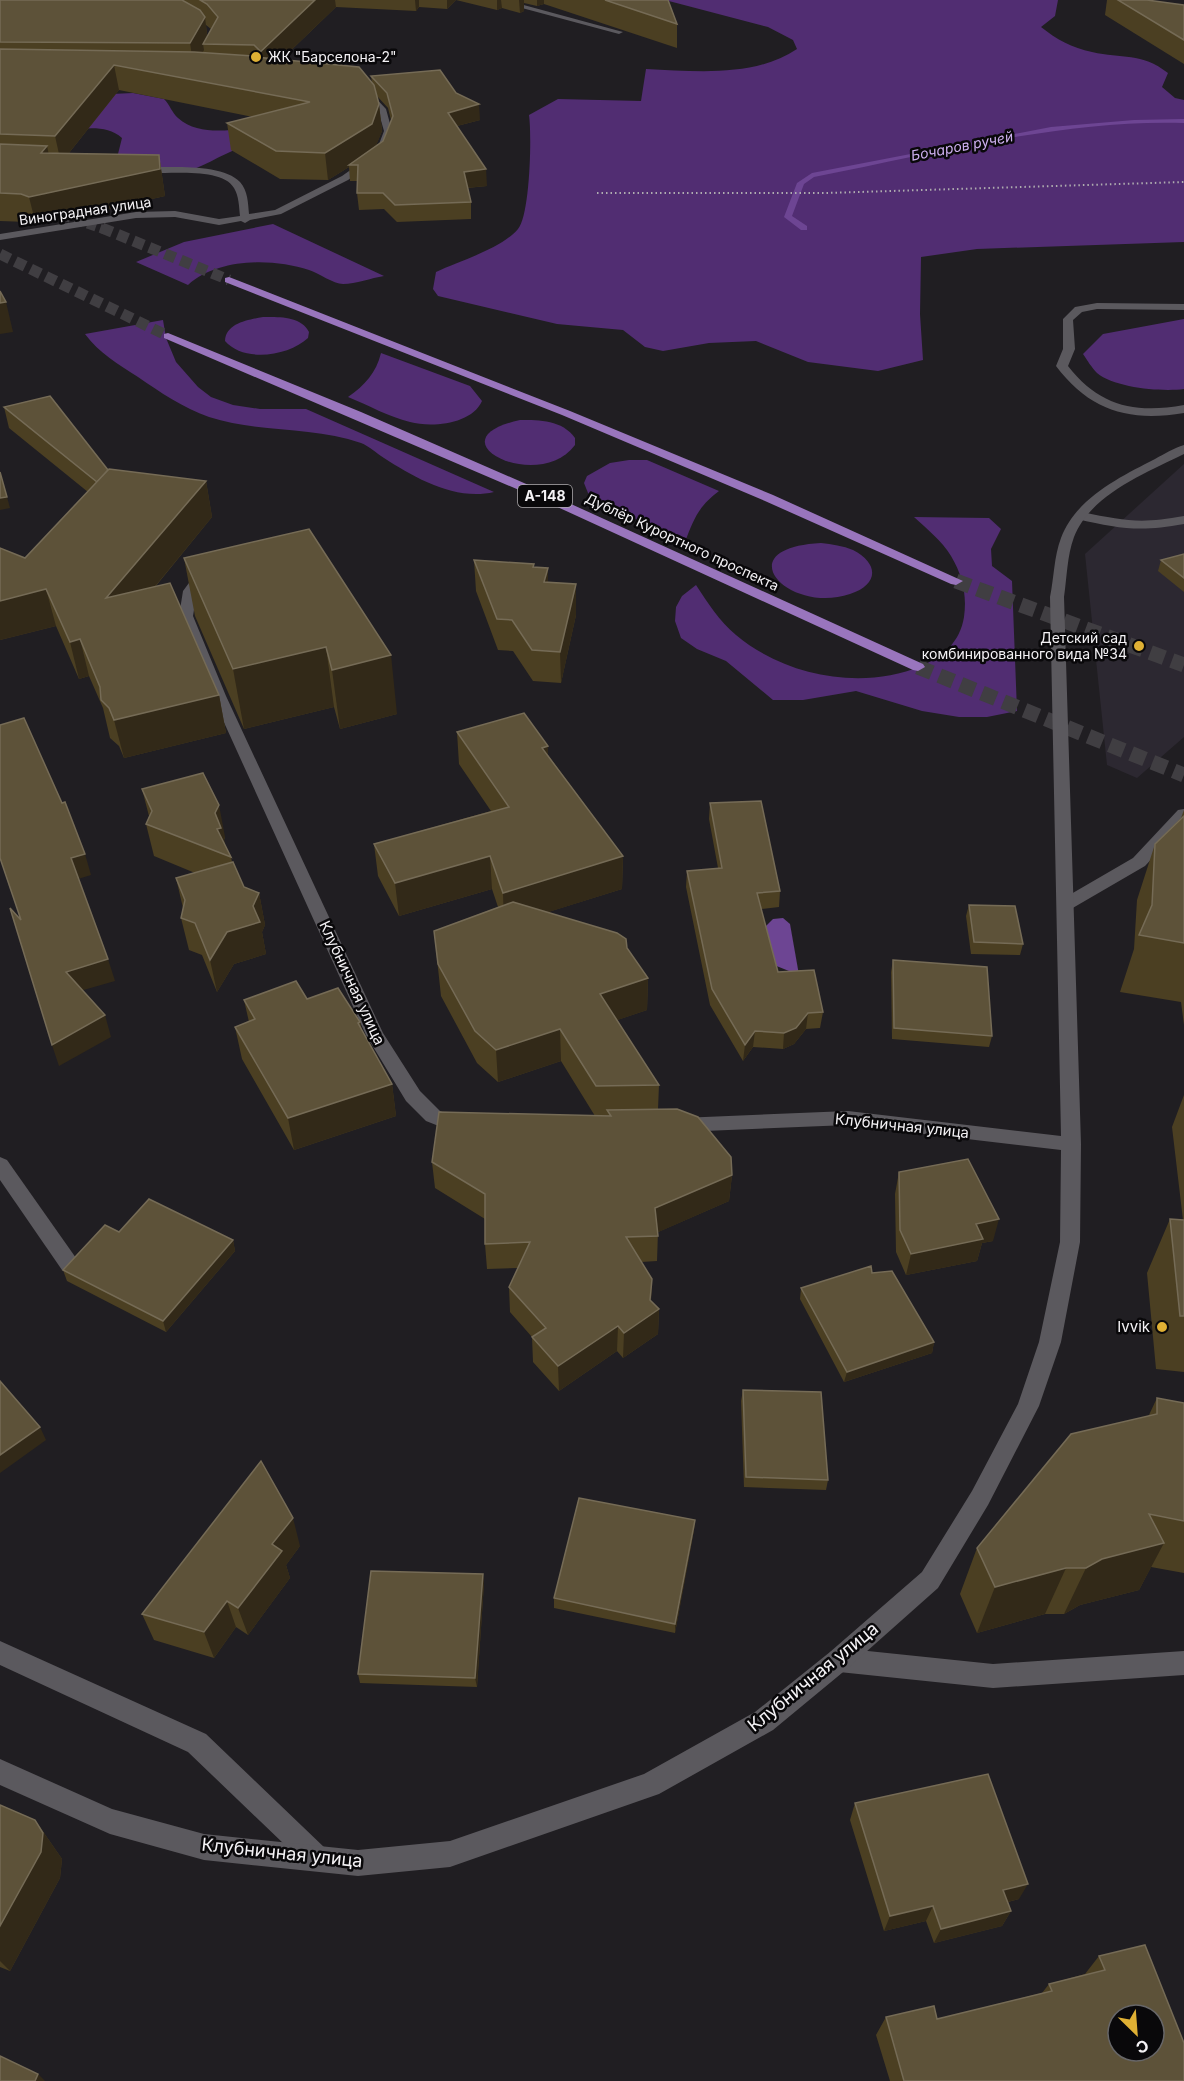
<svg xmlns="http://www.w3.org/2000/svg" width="1184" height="2081" viewBox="0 0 1184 2081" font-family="Inter,sans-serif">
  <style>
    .built { fill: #2c2831 }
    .green { fill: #512d72 }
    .water { fill: #6d4593 }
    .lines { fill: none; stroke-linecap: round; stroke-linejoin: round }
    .stream { fill: #6d4593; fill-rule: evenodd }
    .primary-tunnel-far2 { stroke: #403e42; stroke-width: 9; stroke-dasharray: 9 4.5; stroke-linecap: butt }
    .primary-tunnel-far1 { stroke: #403e42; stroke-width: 11; stroke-dasharray: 11 6; stroke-linecap: butt }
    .primary-tunnel { stroke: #403e42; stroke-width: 15; stroke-dasharray: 15 8; stroke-linecap: butt }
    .lane { fill: #5b595e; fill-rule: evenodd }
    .street { fill: #5b595e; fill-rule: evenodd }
    .primary { fill: #9975bd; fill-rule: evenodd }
    .rail { stroke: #aeacaf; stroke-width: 2; stroke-dasharray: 1.5 3; stroke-linecap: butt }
    .wall { fill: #4b3f22; fill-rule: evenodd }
    .shaded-wall { fill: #322918 }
    .building { fill: #5d5239; stroke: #756b56; stroke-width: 1.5; fill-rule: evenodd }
    .poi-dot { fill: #dfb034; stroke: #09080a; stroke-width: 2 }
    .labels { text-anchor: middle; stroke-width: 5; stroke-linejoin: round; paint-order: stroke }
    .far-poi-label { font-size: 14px; fill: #f4f2f5; stroke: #09080a; text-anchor: start }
    .far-water-label { font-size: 14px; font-style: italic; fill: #ceb0f0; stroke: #09080a }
    .far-street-label { font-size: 14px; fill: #f4f2f5; stroke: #09080a }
    .shield { fill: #09080a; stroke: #aeacae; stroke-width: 1.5 }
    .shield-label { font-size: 14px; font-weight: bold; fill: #f4f2f5 }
    .street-label { font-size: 15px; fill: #f4f2f5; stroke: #09080a }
    .poi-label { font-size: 15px; fill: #f4f2f5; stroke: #09080a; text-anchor: end }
    .near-street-label { font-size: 18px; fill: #f4f2f5; stroke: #09080a }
  </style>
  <rect width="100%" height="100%" fill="#201e22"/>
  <polygon class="built" points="1184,464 1184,737 1137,778 1107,765 1085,554"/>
  <g class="green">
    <path d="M665 0H1058L1055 16 1041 27C1056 39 1072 48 1092 52 1122 59 1141 52 1168 73L1162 87 1175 98 1184 100V242L977 249 921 257 920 314 923 360 878 371 808 362 756 341 709 343 663 351 645 347 623 330 557 324 438 296 433 289 436 272C459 261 501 249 518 229 530 216 532 135 529 115L558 99 641 101 646 69C695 71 754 78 797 49L793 40 768 27Z"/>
    <path d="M133 93 164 99C170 105 172 113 178 118 196 134 222 131 243 129L239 148C221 155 201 168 185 172L120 162 118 154 122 138C109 126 92 128 75 129L90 95Z"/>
    <path d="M273 224 384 276C371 278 356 284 343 284 333 284 319 273 309 270 272 258 218 258 188 285L136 262 184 242Z"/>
    <path d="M263 317C279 317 301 316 309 332L308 338C289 356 244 363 225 341 226 323 248 320 263 317Z"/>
    <path d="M1184 319V389C1162 392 1115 388 1097 373 1092 368 1087 360 1083 354L1103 334Z"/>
    <path d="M163 320 166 338 176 362 198 387 211 397 233 405 260 409H306L494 492C455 501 415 478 384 458 376 453 369 446 361 443 312 426 258 433 209 417 183 408 160 392 138 377 118 364 99 353 85 334Z"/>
    <path d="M381 353 470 386 482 401C472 424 432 428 410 422 389 417 368 405 348 397 365 385 376 373 381 353Z"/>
    <path d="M520 420C540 420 562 420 575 438V445C539 494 429 440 520 420Z"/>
    <path d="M629 460H647L719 491C699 506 694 518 685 542L596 501 588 493 584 483 587 476 610 463Z"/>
    <path d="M914 517 989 518 1001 529 991 549 992 566 1012 581 1017 711 987 717H959L922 711 856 691 803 700H773L726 661 697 649 681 638 675 621 676 607 682 596 696 585C708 603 719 621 736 635 785 676 862 691 921 666 943 657 960 642 964 617 967 596 963 576 951 556 942 541 927 529 914 517Z"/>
    <path d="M821 543C832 544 843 546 853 550 880 564 878 585 850 594 789 615 725 548 821 543Z"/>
  </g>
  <polygon class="water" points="783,918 790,924 799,975 769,963 766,926 773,919"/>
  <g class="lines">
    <path class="stream" d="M1184 119V123C1064 119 932 154 814 177L804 184 792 216 807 226V230H801L784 217 797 183 812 173 1051 127 1134 120Z"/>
    <polyline class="primary-tunnel-far2" points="49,211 105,230"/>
    <g class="primary-tunnel-far1">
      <polyline points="102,228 229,280"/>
      <polyline points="0,254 168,336"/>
    </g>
    <g class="primary-tunnel">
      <polyline points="956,581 1184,665"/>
      <polyline points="918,667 1184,775"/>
    </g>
    <g class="lane">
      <path d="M368 90 386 109 392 131 383 155 348 180 281 214 250 220 245 223 241 221 219 225 175 217 136 218 0 240V234L136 212 175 211 219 219 240 216C239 207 239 196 234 188 221 165 158 176 135 172L133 170 138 167C164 168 222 162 240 182 248 191 248 203 249 214L275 210 342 176 376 152 384 131 378 110 364 93Z"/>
      <path d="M1097 303 1184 304V310L1097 309 1082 312 1073 320 1075 349 1068 366C1099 406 1135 414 1184 405V413C1129 422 1090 411 1056 366L1063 349V319L1075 307Z"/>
      <path d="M1082 512C1125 521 1141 524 1184 516V524C1141 532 1120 529 1077 519L1076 516Z"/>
      <polygon points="1184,809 1184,824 1145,866 1071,909 1059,909 1057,905 1059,901 1133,858 1178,810"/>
      <polygon points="0,1157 7,1160 76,1258 79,1264 76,1270 69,1272 62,1270 0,1180"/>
      <polygon points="0,1641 206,1734 326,1849 330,1858 326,1867 317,1871 308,1867 188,1752 0,1665"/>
      <polygon points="839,1648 993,1664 1184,1651 1184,1675 993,1688 839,1672 830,1668 827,1660 830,1652"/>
    </g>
    <g class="street">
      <polygon points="492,0 505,0 623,32 619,34"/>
      <path d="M1184 445V454C1146 473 1091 494 1074 537 1067 556 1067 577 1064 597L1081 1144 1080 1242 1061 1342 1039 1406 988 1505 938 1588 848 1668 773 1730 659 1794 450 1867 358 1876 204 1860 110 1834 0 1785V1759L112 1809 204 1834 358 1850 450 1841 644 1774 755 1712 830 1652 922 1572 972 1491 1018 1404 1039 1342 1060 1242 1061 1150 848 1125 681 1132 674 1130 672 1125 674 1120 681 1118 848 1111 1061 1136 1050 597C1054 578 1054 556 1061 538 1076 498 1120 477 1155 459 1164 454 1174 448 1184 445Z"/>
      <polygon points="205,567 212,571 197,591 193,616 226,696 383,1033 420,1091 440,1111 466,1122 468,1127 466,1132 459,1134 426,1121 406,1101 366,1035 212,696 179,616 183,591 200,568"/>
    </g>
    <g class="primary">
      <polygon points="229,277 570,411 773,495 963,581 956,585 951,584 765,501 562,415 225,282 225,278"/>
      <polygon points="168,333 361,412 549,494 923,664 925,667 918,671 913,670 540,499 164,338 164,334"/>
    </g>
    <polyline class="rail" points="597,193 826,193 1184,182"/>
  </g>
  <g class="wall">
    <path d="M0 0H456L447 9 419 7 416 11 336 7 282 59 372 83 371 76 456 93 480 120 457 126 487 186 467 188 471 202V219L397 222 384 209 359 210 357 193 358 181H350L349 167 328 180 280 179 231 150 227 123 253 117 119 90 69 153 159 155 165 196 36 225 28 222 0 221ZM206 25 211 29 207 36ZM377 96 388 108 391 120 383 141 376 145 382 131 379 104Z"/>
    <polygon points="456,0 668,0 677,24 677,48 544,4 537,6 524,3 524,11 520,13 502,8 497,10"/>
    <polygon points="1107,0 1147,0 1184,5 1184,64 1105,15"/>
    <polygon points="4,407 108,470 206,481 212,517 155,587 219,695 226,733 124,758 119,746 110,738 103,708 89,676 79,679 56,626 0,640 0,548 25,558 88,492 9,428"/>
    <polygon points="309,529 397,714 340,729 334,707 244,729 195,616 184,558"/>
    <polygon points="1184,554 1184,592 1158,571 1161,560"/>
    <polygon points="474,560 534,564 534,567 548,582 576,584 576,615 561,683 533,681 513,651 498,650 476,591"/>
    <polygon points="457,732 548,746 548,755 623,856 622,889 548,912 627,948 648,978 647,1010 617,1020 659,1085 658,1109 732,1175 729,1201 658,1232 657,1261 641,1262 652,1279 651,1301 659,1309 658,1334 623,1358 617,1351 559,1391 533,1362 532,1337 510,1312 509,1287 518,1268 487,1269 485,1244 485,1219 435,1188 432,1162 595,1116 561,1061 498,1082 477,1063 441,996 434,931 498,907 492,889 399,916 378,876 374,844 491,811 459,764"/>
    <polygon points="142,789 225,837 224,840 225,846 231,857 232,862 244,887 259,893 265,925 262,932 266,954 234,964 217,992 202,955 189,950 181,918 183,908 176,878 195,873 154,856 146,824 149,816"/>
    <polygon points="710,803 780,891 779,907 761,909 778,972 823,1012 820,1028 806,1029 794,1044 783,1049 753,1047 743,1061 710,1005 686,887 687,871 718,868 709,819"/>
    <polygon points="1184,810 1184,1025 1181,1002 1120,992 1134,949 1137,900 1155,844 1181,818"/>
    <polygon points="969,905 1023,944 1020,955 971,954 966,916"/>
    <polygon points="893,960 992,1036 989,1047 892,1039 891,972"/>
    <polygon points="307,999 360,1022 362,1030 392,1084 396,1116 294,1150 242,1059 235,1027 249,1022 244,1000"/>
    <polygon points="1184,1095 1184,1372 1156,1369 1147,1273 1170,1219 1183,1220 1172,1127"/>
    <polygon points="899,1172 993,1241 982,1243 977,1261 906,1275 896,1252 895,1194"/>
    <polygon points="119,1232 233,1240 235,1251 166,1332 67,1281 63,1270"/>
    <polygon points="872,1273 934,1342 932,1353 844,1382 800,1299 801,1288"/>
    <polygon points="743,1390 828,1480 826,1490 744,1487 741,1401"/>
    <polygon points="1157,1398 1184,1403 1184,1573 1151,1567 1139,1590 1080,1605 1064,1614 1045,1614 977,1633 960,1594 977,1548 1149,1415"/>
    <polygon points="695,1520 694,1530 675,1633 554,1608 554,1598"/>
    <polygon points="300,1546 286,1565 290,1578 248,1635 236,1627 214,1658 154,1640 142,1614"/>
    <polygon points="484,1583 477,1687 360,1683 358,1674"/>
    <polygon points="855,1803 1019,1899 1008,1902 1011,1911 1002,1926 934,1943 926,1921 884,1931 850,1820"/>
    <polygon points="0,1805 35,1820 62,1859 60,1878 10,1971 0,1967"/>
    <polygon points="1099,1956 1184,2081 890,2081 876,2035 886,2017 937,2019 1042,1993 1049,1984 1085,1974"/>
  </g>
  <g class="shaded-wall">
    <polygon points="315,0 335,0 336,7 258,82 255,57"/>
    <polygon points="415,0 419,0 419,7 416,11"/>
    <polygon points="447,0 456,0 447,9"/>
    <polygon points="497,0 501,0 502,8 497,10"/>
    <polygon points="519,0 524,0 524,11 520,13"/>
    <polygon points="537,0 544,0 544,4 537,6"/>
    <polygon points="205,17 208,42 203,44 204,50 194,69 190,43"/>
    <polygon points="114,65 119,90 61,163 55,136"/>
    <polygon points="379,104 382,131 374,151 349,165 349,167 328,180 325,153"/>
    <polygon points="479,104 480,120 449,128 448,113"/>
    <polygon points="47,146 53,173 41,153"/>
    <polygon points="159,155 165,196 36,225 29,197"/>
    <polygon points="486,169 487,186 465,188 464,172"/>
    <polygon points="6,302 13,332 0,334 0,303"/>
    <polygon points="206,481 212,517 115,635 106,598"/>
    <polygon points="7,497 10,508 0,510 0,498"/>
    <polygon points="548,568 548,599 544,582"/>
    <polygon points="576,584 576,615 561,683 560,652"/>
    <polygon points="46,589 56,626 0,640 0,601"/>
    <polygon points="80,639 89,676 79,679 70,642"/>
    <polygon points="326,647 334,707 244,729 233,669"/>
    <polygon points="391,655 397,714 340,729 332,670"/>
    <polygon points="219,695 226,733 124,758 114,720"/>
    <polygon points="548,746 548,779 542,748"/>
    <polygon points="219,805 225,837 224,840 227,856 217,829 215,813"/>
    <polygon points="85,854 91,875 78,879 71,858"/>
    <polygon points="490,856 492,889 399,916 395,883"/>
    <polygon points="623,856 622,889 504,926 503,893"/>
    <polygon points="259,893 265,925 262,932 266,954 234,964 217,992 210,960 227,932 253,906"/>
    <polygon points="108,959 115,981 73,993 66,972"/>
    <polygon points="648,978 647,1010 600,1026 600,994"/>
    <polygon points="808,1013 806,1029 794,1044 783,1049 784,1033"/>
    <polygon points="105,1015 111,1037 59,1066 52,1045"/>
    <polygon points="560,1029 561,1061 498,1082 496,1050"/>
    <polygon points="755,1031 753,1047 743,1061 745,1045"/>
    <polygon points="392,1084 396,1116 294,1150 288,1118"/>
    <polygon points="732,1175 729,1201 654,1234 655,1208"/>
    <polygon points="999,1219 993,1241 982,1243 977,1261 906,1275 911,1254 976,1224"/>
    <polygon points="233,1240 235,1251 166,1332 163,1321"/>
    <polygon points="652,1279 650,1315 659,1309 658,1334 623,1358 624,1333"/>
    <polygon points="618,1326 617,1351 559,1391 558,1366"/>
    <polygon points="934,1342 932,1353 844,1382 847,1372"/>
    <polygon points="40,1427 46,1440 0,1473 0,1455"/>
    <polygon points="293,1518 300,1546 286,1565 290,1578 248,1635 238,1608 272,1544"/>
    <polygon points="695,1520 694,1530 675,1633 675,1624"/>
    <polygon points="1164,1543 1139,1590 1080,1605 1064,1614 1086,1568 1102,1559"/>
    <polygon points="1066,1568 1045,1614 977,1633 995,1587"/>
    <polygon points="483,1574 484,1583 477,1687 475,1678"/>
    <polygon points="227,1601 236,1627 214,1658 204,1632"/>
    <polygon points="35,1820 62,1859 60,1878 10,1971 0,1961 0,1926"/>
    <polygon points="1028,1884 1019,1899 995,1905 1003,1890"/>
    <polygon points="933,1906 926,1921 884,1931 890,1916"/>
    <polygon points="1011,1911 1002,1926 934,1943 941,1929"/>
    <polygon points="38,2074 45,2081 35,2081"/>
  </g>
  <g class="building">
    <polygon points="0,0 182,0 200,10 205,17 190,43 0,42"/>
    <polygon points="200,0 315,0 255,57 359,67 374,85 379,104 372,124 325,153 276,151 227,123 310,102 114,65 55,136 0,134 0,49 194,52 253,56 260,51 254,45 203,44 218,17 207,4"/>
    <polygon points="605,0 668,0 677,24"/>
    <polygon points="1118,0 1147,0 1184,5 1184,40"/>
    <polygon points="440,70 456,93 479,104 448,113 486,169 464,172 471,202 395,205 383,193 357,193 358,165 349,165 383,141 393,116 387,93 371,76"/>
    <polygon points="0,144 47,146 41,153 159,155 160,169 29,197 21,194 0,193"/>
    <polygon points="0,291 6,302 0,303"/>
    <polygon points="50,396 108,470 97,482 4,407"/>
    <polygon points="109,469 206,481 106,598 170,583 219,695 114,720 109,708 101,700 100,687 80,639 70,642 46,589 0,601 0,548 25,558"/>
    <polygon points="0,472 7,497 0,498"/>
    <polygon points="309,529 391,655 332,670 326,647 233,669 184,558"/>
    <polygon points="1184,554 1184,578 1161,560"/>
    <polygon points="474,560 534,564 533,567 548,568 544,582 576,584 560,652 532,650 512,620 497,619"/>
    <polygon points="524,713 548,746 542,748 623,856 503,893 490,856 395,883 374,844 509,807 457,732"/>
    <polygon points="24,718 62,803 65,802 85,854 71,858 108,959 66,972 105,1015 52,1045 10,908 21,920 0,858 0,725"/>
    <polygon points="203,773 219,805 215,813 221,828 217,829 231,857 146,824 152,811 142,789"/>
    <polygon points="761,801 780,891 757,893 778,972 814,970 823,1012 808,1013 796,1028 784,1033 755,1031 745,1045 712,989 687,871 722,868 710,803"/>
    <polygon points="1184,816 1184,943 1139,935 1152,905 1155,844"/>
    <polygon points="233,862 244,887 259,893 253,906 260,922 227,932 210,960 195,923 181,918 185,900 176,878"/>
    <polygon points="513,902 617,933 626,939 627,948 648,978 600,994 659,1085 596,1086 560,1029 496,1050 475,1031 438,964 434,931"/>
    <polygon points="969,905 1015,906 1023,944 974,942"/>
    <polygon points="893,960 987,967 992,1036 894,1028"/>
    <polygon points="296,981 307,999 338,988 360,1022 358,1023 392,1084 288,1118 235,1027 255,1019 244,1000"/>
    <polygon points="677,1109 698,1117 731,1157 732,1175 655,1208 658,1236 626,1237 652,1279 650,1300 659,1309 624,1333 618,1326 558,1366 532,1337 546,1328 509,1287 530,1242 485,1244 485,1194 432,1162 439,1112 611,1116 607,1110"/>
    <polygon points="968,1159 999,1219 976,1224 983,1239 911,1254 900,1230 899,1172"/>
    <polygon points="149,1199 233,1240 163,1321 63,1270 105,1225 119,1232"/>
    <polygon points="1170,1219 1184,1220 1184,1316 1180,1316"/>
    <polygon points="871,1266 872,1273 892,1271 934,1342 847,1372 801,1288"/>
    <polygon points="0,1381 40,1427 0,1455"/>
    <polygon points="743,1390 821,1392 828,1480 746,1477"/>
    <polygon points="1157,1398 1184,1403 1184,1521 1149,1514 1164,1543 1102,1559 1086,1568 1066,1568 995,1587 977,1548 1071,1434 1157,1414"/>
    <polygon points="261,1461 293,1518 272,1544 282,1551 238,1608 227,1601 204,1632 142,1614"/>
    <polygon points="579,1498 695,1520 675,1624 554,1598"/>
    <polygon points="371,1571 483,1574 475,1678 358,1674"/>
    <polygon points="988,1774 1028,1884 1003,1890 1011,1911 941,1929 933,1906 890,1916 855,1803"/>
    <polygon points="0,1805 35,1820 43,1833 41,1852 0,1926"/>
    <path d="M1145 1945 1184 2043V2081H904L886 2017 934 2006 937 2019 1052 1991 1049 1984 1105 1970 1099 1956ZM1118 2015H1154V2051H1118Z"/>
    <polygon points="0,2056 38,2074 35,2081 0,2081"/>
  </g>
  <g class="poi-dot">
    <circle cx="256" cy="57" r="6"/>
    <circle cx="1139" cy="646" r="6"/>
    <circle cx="1162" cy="1327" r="6"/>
  </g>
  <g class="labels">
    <g class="far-poi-label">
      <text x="268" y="62">ЖК "Барселона-2"</text>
      <text x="1127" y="643" text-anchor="end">Детский сад<tspan x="1127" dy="16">комбинированного вида №34</tspan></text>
    </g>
    <g class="far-water-label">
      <text transform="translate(962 146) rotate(-11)" y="5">Бочаров ручей</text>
    </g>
    <g class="far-street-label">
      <text transform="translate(85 211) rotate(-8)" y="5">Виноградная улица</text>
      <text transform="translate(682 542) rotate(25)" y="5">Дублёр Курортного проспекта</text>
    </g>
    <rect class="shield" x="518" y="485" width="54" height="22" rx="4.5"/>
    <g class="shield-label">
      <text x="545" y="501">А-148</text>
    </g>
    <g class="street-label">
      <text transform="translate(352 983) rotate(65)" y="5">Клубничная улица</text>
      <text transform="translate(902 1126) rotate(6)" y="5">Клубничная улица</text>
    </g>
    <g class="poi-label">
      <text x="1150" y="1332">Ivvik</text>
    </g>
    <g class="near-street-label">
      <text transform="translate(813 1677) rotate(-39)" y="6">Клубничная улица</text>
      <text transform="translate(282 1853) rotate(6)" y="6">Клубничная улица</text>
    </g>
  </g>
  <g transform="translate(1136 2033) rotate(155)"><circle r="28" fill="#09080a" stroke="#676668" stroke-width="1.5"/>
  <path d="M0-4.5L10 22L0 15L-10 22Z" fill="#dfb034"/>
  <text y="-9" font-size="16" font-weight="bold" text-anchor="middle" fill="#f4f2f5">С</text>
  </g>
</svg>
